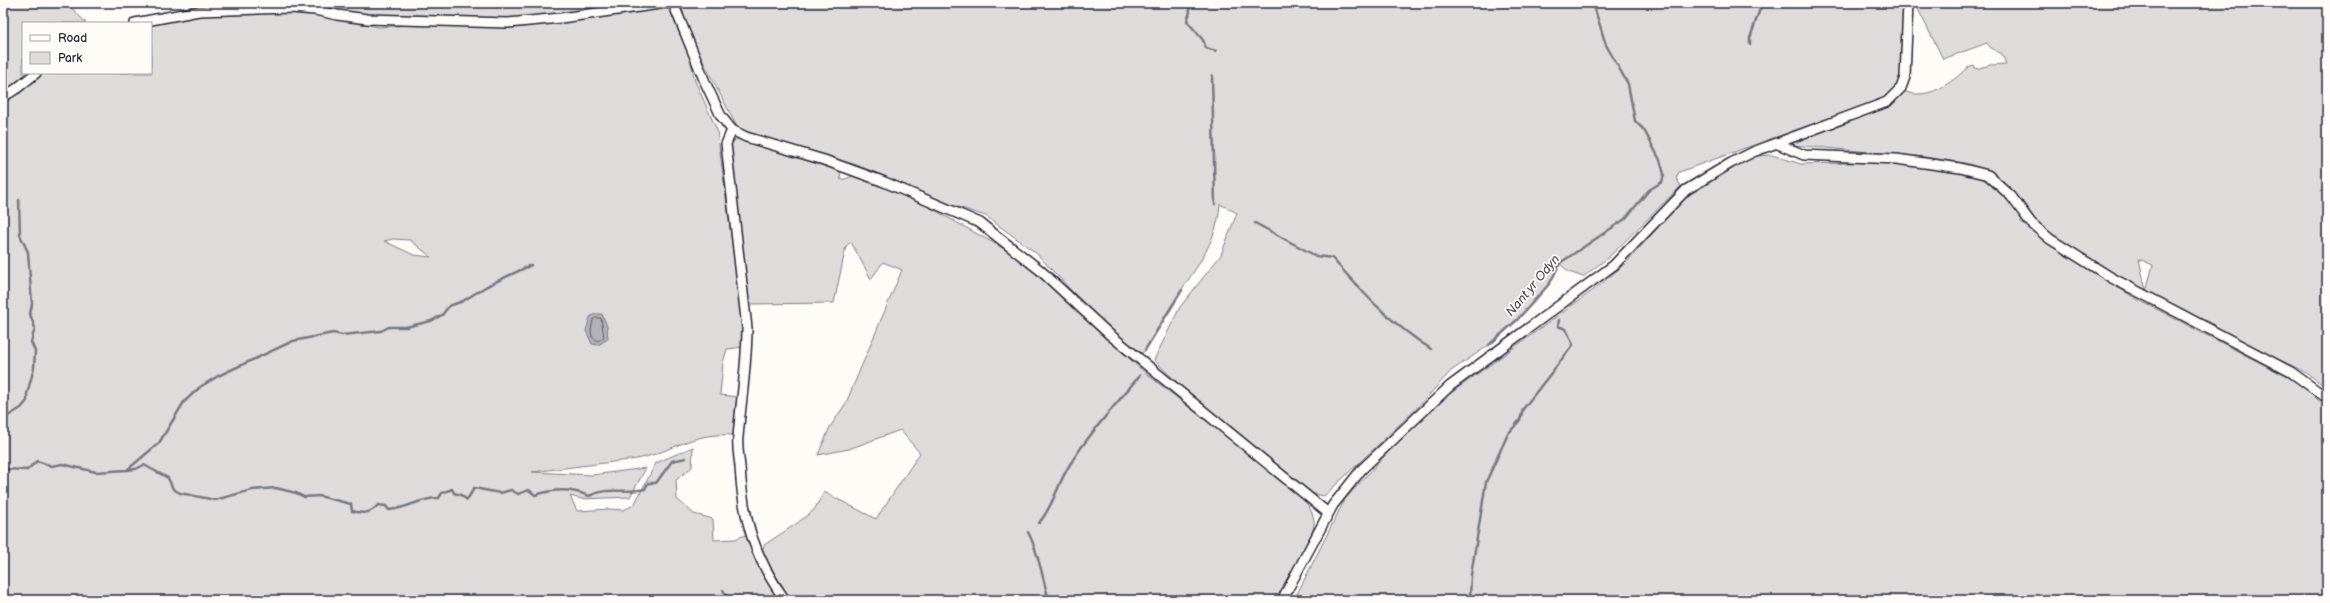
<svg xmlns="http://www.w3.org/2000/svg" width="2330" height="603" viewBox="0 0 2330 603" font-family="'Balsamiq Sans',sans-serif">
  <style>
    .green { fill: #dddcdb; stroke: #807f8b; fill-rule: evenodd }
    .water { fill: #b2b2b7; stroke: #787885 }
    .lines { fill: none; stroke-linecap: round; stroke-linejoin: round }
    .shore { stroke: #5c5c6d; stroke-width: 1 }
    .stream { stroke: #787885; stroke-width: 2.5 }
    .street-casing { stroke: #22223b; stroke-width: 12 }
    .street { stroke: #fdfcf7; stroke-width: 9 }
    .labels { text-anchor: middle; stroke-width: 3.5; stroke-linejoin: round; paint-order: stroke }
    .water-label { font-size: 13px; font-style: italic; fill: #545466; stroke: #fdfcf7 }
  </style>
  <rect width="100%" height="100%" fill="#fdfcf7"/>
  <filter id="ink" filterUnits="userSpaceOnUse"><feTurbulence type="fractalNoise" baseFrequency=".025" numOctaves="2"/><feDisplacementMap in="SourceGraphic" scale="8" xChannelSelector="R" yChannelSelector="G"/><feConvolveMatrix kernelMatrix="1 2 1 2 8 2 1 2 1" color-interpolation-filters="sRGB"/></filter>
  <g filter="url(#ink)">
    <g class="green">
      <polygon points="3,3 67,3 86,23 23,23 23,73 30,73 3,93"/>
      <polygon points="246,3 642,3 610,7 589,6 574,12 516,19 484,20 416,15 410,17 374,16 255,6"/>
      <path d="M681 3H1904C1903 21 1906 68 1900 82 1897 89 1890 94 1884 98L1679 172 1676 178 1681 186 1609 257 1583 277 1569 272 1560 264 1550 283 1517 320 1489 345 1451 371 1417 408 1324 496 1310 493 1182 387 1154 360 1180 307 1221 255 1237 213 1220 204C1217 246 1192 272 1171 306 1160 322 1154 341 1140 356L1084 304 1036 253 986 216 955 206 857 165 788 146 752 134 737 127 688 32Z"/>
      <path d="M1915 3H2327V389C2309 372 2291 364 2267 356L2098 266 2071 248 2037 222 2023 202 2003 181 1986 170 1969 164 1925 157 1792 145V142C1820 132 1886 114 1903 91 1923 99 1940 90 1957 77 1963 72 1966 67 1974 65L1976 69 1990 65 2006 64 2002 54 1991 48 1987 43 1943 59ZM2139 259 2153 265 2146 291Z"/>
      <path d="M666 8 671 13 690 58 695 81 717 130 743 325 744 347 727 349 723 363 720 395 739 397 734 435C690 432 676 451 637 459L532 472 592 475 646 468 630 497 582 499 570 496 577 511 609 509 623 510 634 505 656 463 693 447 692 467 676 480 677 499 694 514 713 519 714 540 735 539 745 535 764 577 779 600H3V102L43 73H151V25L217 13 302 12 379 27 427 24 507 28ZM393 239 410 240 431 257 414 255 384 241Z"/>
      <path d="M737 139 840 171 841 180 854 176 918 201 1008 251 1039 276 1143 371 1289 486C1300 496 1311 504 1314 520 1317 534 1285 586 1276 600H791L762 553 764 545 796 524 814 510 824 492 876 519 920 453 900 430 849 449 818 455 830 427 846 403 902 270 883 262 871 279 851 242 846 246 834 303 749 304 730 143Z"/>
      <polygon points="1772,155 1801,164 1892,162 1976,176 1992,183 2022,216 2021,222 2039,233 2080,264 2135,298 2303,385 2327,409 2327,600 1294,600 1345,499 1425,412 1592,291 1626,263 1680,203 1694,191 1731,168 1754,156"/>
    </g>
    <polygon class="water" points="595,314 602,314 607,326 608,339 598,345 592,344 586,331 590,317"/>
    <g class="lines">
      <polygon class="shore" points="596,318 601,318 604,337 598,341 592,337 591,330 593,320"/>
      <g class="stream">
        <polyline points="1188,3 1190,12 1187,21 1203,40 1206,48 1216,51"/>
        <polyline points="1750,44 1750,38 1762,3"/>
        <polyline points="1212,75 1215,204"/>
        <path d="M1255 223 1316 256 1332 258C1364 294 1389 322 1431 349"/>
        <polyline points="1489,345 1517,320 1550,283 1560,263 1625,219 1649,190 1662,182 1664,174 1660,160 1644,130 1635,121 1628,84 1606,45 1593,3"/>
        <polyline points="1145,350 1182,290"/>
        <polyline points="3,419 21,408 27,401 27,394 34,368 35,351 31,342 35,328 30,314 32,304 28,252 20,235 19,200"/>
        <polyline points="3,469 27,470 37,461 52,466 62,464 96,472 127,470 159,443 184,402 200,387 218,376 293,341 333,333 342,335 381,331 389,327 406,327 431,321 442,315 449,306 463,301 487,286 531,265"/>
        <path d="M127 470 136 469 144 465 168 478 173 489 180 493 215 500 252 490 276 488 296 493 304 497 319 496 351 504 352 511C363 514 370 514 378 505L386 506 389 510C410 508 419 498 439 498L442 493 452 489 454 493 461 495 467 500 474 488 500 493 511 490 518 494 529 490 535 495C554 489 570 488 589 496 610 486 624 494 645 489L648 483H656L672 461 686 458"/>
        <path d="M1039 523C1054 505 1057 485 1069 466 1089 433 1116 405 1140 375"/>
        <path d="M1028 532C1039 553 1042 577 1049 600"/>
        <polyline points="723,590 727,597 731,600"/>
        <polyline points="1470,600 1471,575 1486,482 1508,434 1520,420 1523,409 1573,345 1566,329 1558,326 1559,320"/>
      </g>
      <defs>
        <g id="street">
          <polyline points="673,3 705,82 721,116 732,130 746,137 824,160 882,181 980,223 1040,270 1109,334 1328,513"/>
          <polyline points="135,23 199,11 291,8 315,10 337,15 367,19 508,23 561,18 667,3"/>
          <polyline points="3,97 16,89 36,73"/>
          <path d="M732 130 726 144 747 328C747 365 741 400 738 437 737 447 739 457 740 467 743 519 754 557 785 600"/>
          <polyline points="1778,144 1804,155 1896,159 1960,168 1988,175 2011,196 2031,223 2050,239 2112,278 2291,372 2327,398"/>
          <polyline points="1282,600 1333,505 1362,469 1450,386 1614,265 1686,190 1731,163 1753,152 1887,102 1901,88 1905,77 1908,3"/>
        </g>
      </defs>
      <use href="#street" class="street-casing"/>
      <use href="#street" class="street"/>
    </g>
  </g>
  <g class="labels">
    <g class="water-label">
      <text transform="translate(1532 285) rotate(-50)" y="5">Nant yr Odyn</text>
    </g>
  </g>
  <rect width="2330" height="603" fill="none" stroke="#fdfcf7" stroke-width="16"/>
  <rect x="8" y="8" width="2314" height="587" fill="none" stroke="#22223b" stroke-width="1.5" filter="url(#ink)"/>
  <rect x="22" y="22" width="130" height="52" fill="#fdfcf7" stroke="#a5a5ac"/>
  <rect x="30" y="35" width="20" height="6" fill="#fdfcf7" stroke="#a5a5ac"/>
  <text x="58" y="42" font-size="12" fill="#22223b">Road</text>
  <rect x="30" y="52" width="20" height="12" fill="#dddcdb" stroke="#a5a5ac"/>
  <text x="58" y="62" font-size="12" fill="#22223b">Park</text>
</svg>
